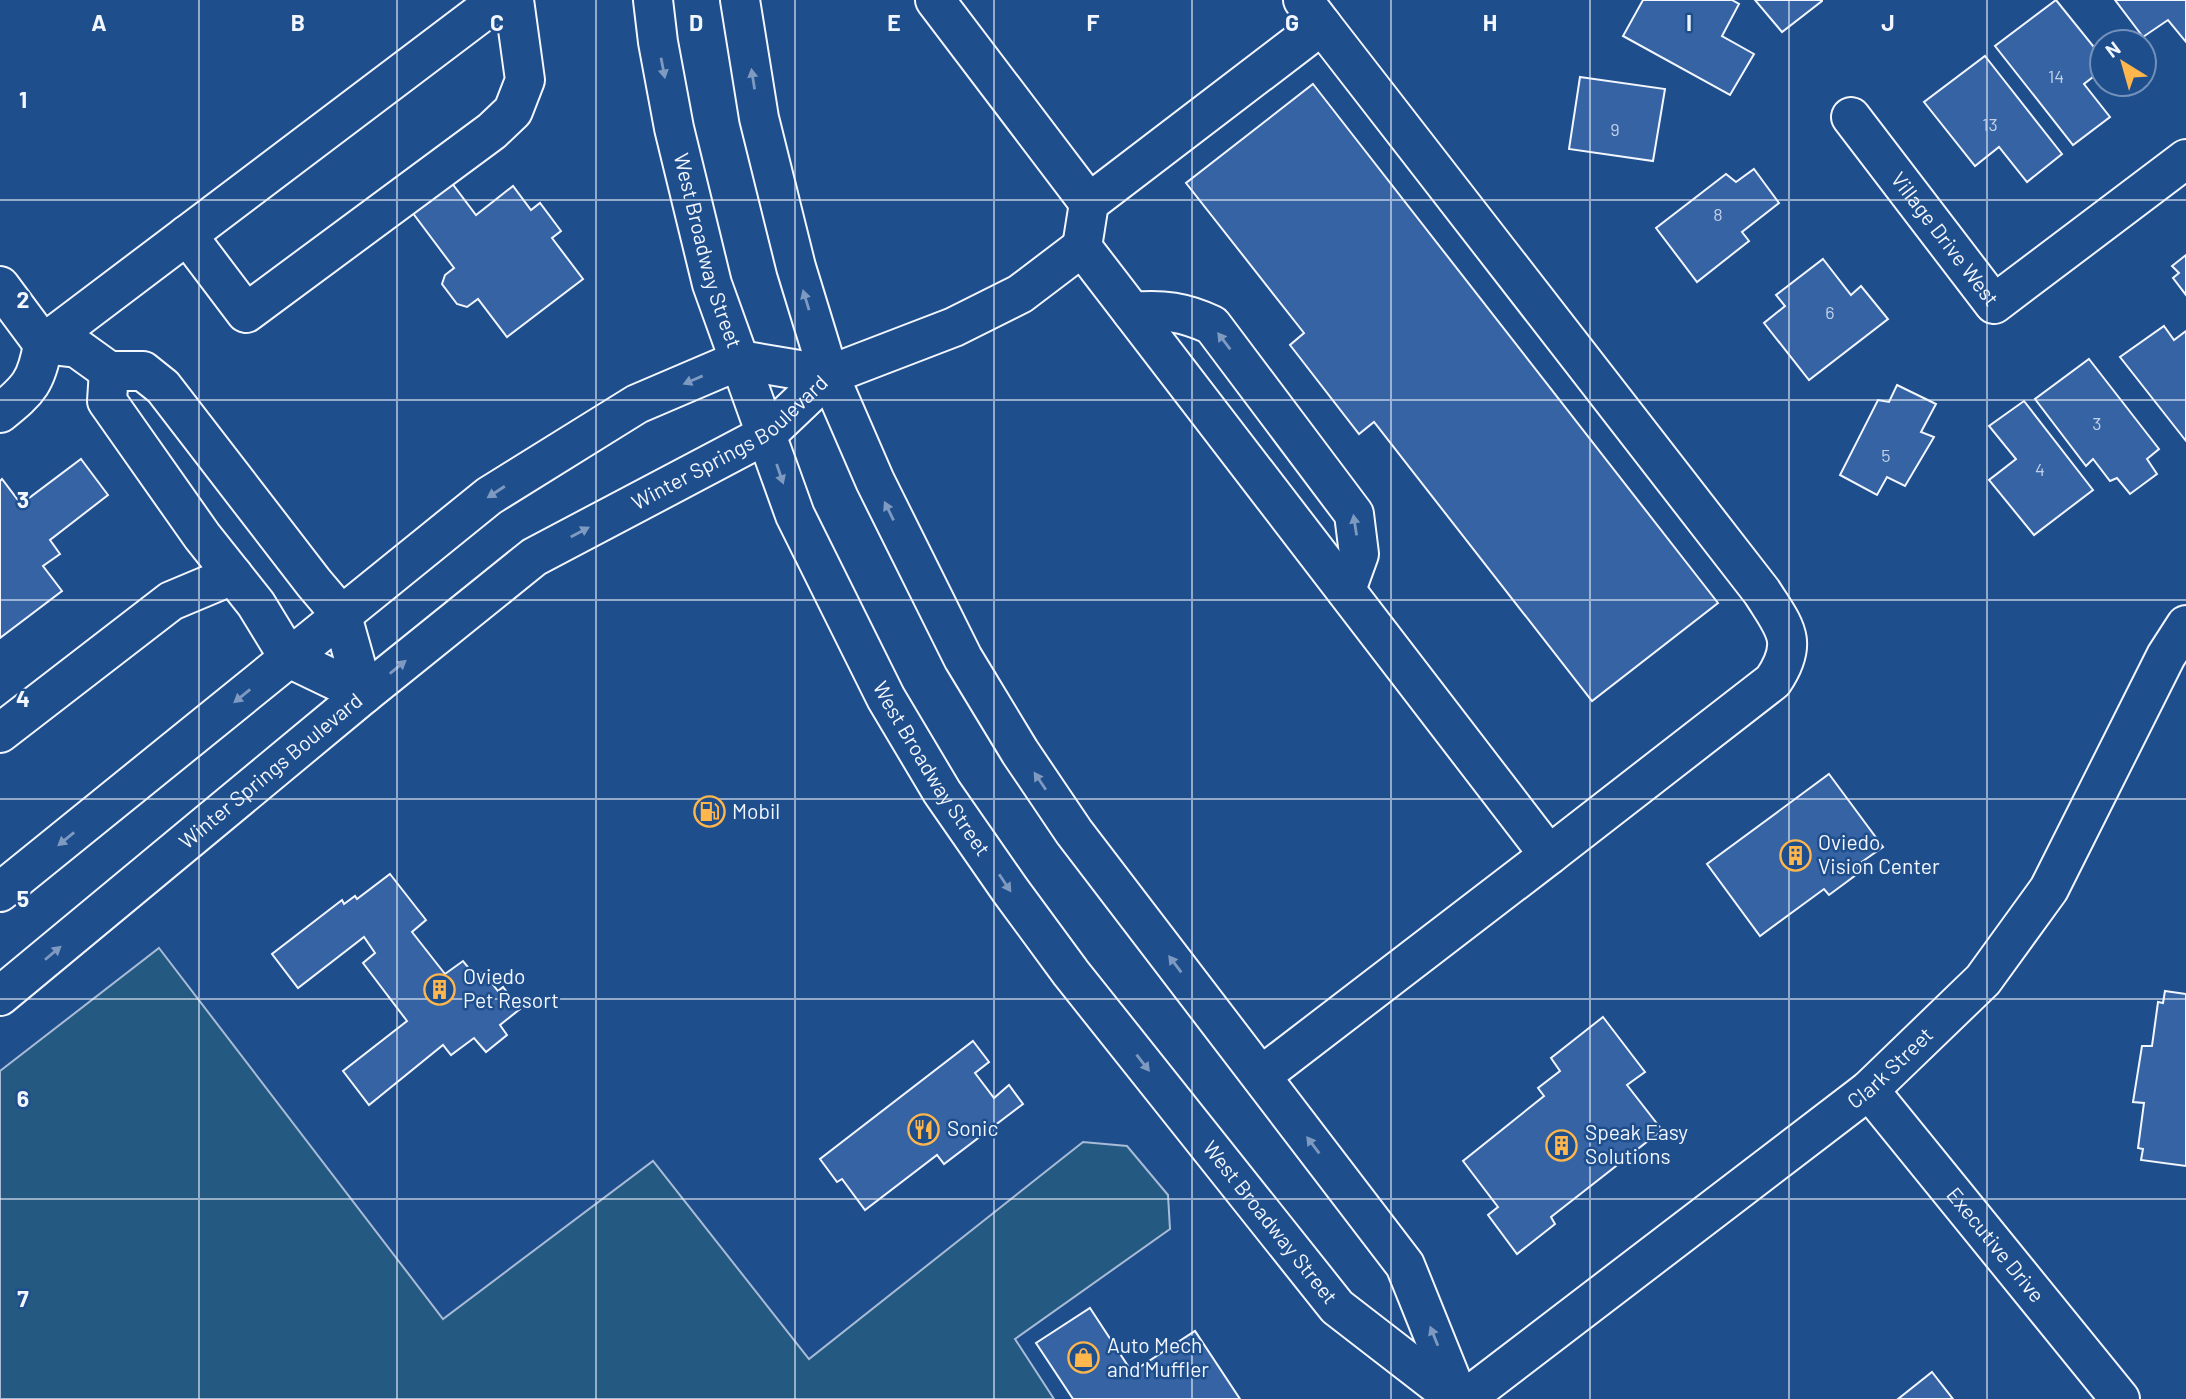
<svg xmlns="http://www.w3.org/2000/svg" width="2186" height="1399" viewBox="0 0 2186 1399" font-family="Barlow,sans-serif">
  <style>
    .green { fill: #245a82; stroke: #a8bbd7; stroke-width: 2 }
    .building { fill: #3563a3; stroke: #f2f6ff; stroke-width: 2 }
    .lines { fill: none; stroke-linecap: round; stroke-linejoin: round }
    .minor-casing { stroke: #f2f6ff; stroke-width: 42 }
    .major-casing { stroke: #f2f6ff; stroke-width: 42 }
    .minor { stroke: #1f4e8c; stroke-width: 38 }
    .major { stroke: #1f4e8c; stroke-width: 38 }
    .oneway { fill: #7e9ac0 }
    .grid { fill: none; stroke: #f2f6ff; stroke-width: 2; stroke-opacity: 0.55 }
    .labels { text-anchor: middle; stroke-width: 5; stroke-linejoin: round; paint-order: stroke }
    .number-label { font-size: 18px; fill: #c3d1e8 }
    .street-label { font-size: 21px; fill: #f2f6ff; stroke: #1f4e8c }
    .poi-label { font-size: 21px; fill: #f2f6ff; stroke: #1f4e8c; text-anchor: start }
    .grid-label { font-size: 23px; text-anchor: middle; font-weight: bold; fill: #f2f6ff; stroke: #1f4e8c; stroke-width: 5; stroke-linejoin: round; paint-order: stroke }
  </style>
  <rect width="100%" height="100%" fill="#1f4e8c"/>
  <polygon class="green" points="159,948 443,1319 653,1161 809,1359 1083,1142 1127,1146 1168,1195 1170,1229 1015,1339 1054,1399 0,1399 0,1071"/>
  <g class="building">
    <polygon points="1643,0 1732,0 1739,4 1722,36 1754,54 1730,95 1623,36"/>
    <polygon points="1755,0 1822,0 1822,1 1782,32"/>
    <polygon points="2056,0 2102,57 2102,70 2084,84 2110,117 2073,145 1995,46"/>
    <polygon points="2115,0 2186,0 2186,42 2168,20 2143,37"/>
    <polygon points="1985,56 2062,154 2027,182 1999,147 1975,166 1924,102"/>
    <polygon points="1580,77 1665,89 1653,161 1569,149"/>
    <polygon points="1313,84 1718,603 1592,701 1374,422 1359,434 1290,345 1304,333 1186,183"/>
    <polygon points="1754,169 1779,203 1742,232 1749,241 1697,282 1656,228 1726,174 1736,182"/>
    <polygon points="442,170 476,215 513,186 531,210 540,203 561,231 552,238 583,279 507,337 478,299 467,307 457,304 442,284 445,275 454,268 403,200"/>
    <polygon points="2186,255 2186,295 2173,278 2179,273 2172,266"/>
    <polygon points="1823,259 1851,295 1861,286 1888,319 1809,380 1764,323 1785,306 1776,295"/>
    <polygon points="2164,326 2174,340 2186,331 2186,441 2120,357"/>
    <polygon points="2089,359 2159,449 2147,459 2157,474 2130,494 2117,478 2110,481 2093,459 2086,466 2035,399"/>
    <polygon points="1897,385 1936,404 1921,432 1934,437 1905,486 1887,477 1877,495 1840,475 1878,400 1889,402"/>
    <polygon points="2024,401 2093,490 2034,535 1989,480 2016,459 1989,426"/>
    <polygon points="81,459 108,495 50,540 60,554 43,566 62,591 0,638 0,481 2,479 21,504"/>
    <polygon points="1829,774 1883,847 1856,866 1860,872 1829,895 1824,889 1760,936 1707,864"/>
    <polygon points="390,874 426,920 412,932 445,974 463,961 476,977 483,972 498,991 503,987 520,1009 500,1025 507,1035 486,1052 474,1038 451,1055 443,1045 369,1105 343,1071 407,1021 363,963 375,953 364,937 298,988 272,954 342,900 344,904 355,896 357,899"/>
    <polygon points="2165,991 2186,994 2186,1166 2141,1160 2143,1149 2138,1148 2144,1103 2133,1102 2142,1046 2152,1046 2158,1002 2163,1003"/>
    <polygon points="1603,1017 1645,1072 1627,1085 1662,1130 1551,1217 1555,1224 1517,1254 1488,1215 1498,1207 1463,1161 1544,1096 1538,1088 1560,1071 1551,1058"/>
    <polygon points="973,1041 989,1062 975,1073 994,1098 1009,1085 1023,1104 944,1164 937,1155 865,1210 842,1179 837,1182 820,1159"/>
    <polygon points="1090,1308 1132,1372 1195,1331 1240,1399 1073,1399 1036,1343"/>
    <polygon points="1932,1372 1953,1399 1898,1399"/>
  </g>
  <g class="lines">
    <defs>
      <g id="minor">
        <polyline points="935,0 1089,203"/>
        <path d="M1322 25 1762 592C1784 627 1800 641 1773 681L1549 855"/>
        <path id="s1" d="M1851 117 1994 304 2186 159"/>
        <polyline points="187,235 246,313 492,131 513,111 525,80 514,0"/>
        <polyline points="1082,247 1089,203 1322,25 1303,0"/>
        <polyline points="0,286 43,344 77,348 109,371"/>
        <path d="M1132 312C1163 309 1184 312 1212 325L1354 514 1359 554 1346 590"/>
        <polygon points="109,371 143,371 163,387 314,583 342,616 364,694 289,658 256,604 202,536 107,401"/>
        <path d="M0 413C29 390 37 381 43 344L498 0"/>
        <polyline points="0,733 171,601 233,575"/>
        <polyline points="0,892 489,496 637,404 740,360 829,375"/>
        <path id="s2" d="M0 996 364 694 534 557 767 434 829 375 954 327 1020 294 1082 247 1549 855 1261 1076"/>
        <path id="s3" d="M1869 1090 2120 1399"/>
        <path id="s4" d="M1465 1399 1869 1090 1983 980 2049 889 2166 656 2186 625"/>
      </g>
      <g id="major">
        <path id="s5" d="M653 0 658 42 674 128 712 284 795 515 886 698 942 792 1010 890 1071 973 1337 1307 1456 1399"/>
        <polyline points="740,0 759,118 796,267 829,375 875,481 963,658 1020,752 1074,832 1405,1265 1459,1399"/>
      </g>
    </defs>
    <use href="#minor" class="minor-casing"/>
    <use href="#major" class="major-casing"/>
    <use href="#minor" class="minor"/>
    <use href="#major" class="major"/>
  </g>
  <defs><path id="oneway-solid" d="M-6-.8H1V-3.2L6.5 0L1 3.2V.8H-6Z" transform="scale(1.75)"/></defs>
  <g class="oneway">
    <use href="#oneway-solid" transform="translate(663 68) rotate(79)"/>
    <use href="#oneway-solid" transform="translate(753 79) rotate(-99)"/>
    <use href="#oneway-solid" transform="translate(806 300) rotate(-107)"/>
    <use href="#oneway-solid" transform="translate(1224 341) rotate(-127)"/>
    <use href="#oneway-solid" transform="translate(693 380) rotate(157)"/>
    <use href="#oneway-solid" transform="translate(780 474) rotate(71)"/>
    <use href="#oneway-solid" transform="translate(496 492) rotate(147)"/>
    <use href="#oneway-solid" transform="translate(889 511) rotate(-116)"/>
    <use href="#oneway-solid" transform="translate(1355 525) rotate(-99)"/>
    <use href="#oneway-solid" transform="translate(580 532) rotate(-28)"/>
    <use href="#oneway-solid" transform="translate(398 667) rotate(-39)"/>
    <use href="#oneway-solid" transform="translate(242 696) rotate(141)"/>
    <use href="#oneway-solid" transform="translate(1040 781) rotate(-124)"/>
    <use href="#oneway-solid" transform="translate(66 839) rotate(141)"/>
    <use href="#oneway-solid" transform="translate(1005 883) rotate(56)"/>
    <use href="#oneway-solid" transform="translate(53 953) rotate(-40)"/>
    <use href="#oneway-solid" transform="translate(1175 964) rotate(-127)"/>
    <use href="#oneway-solid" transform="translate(1143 1063) rotate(52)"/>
    <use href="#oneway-solid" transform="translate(1313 1145) rotate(-127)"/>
    <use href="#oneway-solid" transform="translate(1434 1336) rotate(-112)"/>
  </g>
  <path class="grid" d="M199 0V1399M397 0V1399M596 0V1399M795 0V1399M994 0V1399M1192 0V1399M1391 0V1399M1590 0V1399M1789 0V1399M1987 0V1399M0 200H2186M0 400H2186M0 600H2186M0 799H2186M0 999H2186M0 1199H2186"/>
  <defs>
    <symbol id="fuel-ring" viewBox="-11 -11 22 22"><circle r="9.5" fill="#1f4e8c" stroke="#ffb74d" stroke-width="1.5"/><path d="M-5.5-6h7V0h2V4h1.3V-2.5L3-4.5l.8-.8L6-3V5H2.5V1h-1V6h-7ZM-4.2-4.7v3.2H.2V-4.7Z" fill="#ffb74d"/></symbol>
    <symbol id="building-ring" viewBox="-11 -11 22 22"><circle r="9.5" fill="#1f4e8c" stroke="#ffb74d" stroke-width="1.5"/><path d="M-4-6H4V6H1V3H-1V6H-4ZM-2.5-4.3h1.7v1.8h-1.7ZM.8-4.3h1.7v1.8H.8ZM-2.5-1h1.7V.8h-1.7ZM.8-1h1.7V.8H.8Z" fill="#ffb74d"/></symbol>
    <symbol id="restaurant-ring" viewBox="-11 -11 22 22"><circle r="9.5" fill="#1f4e8c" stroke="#ffb74d" stroke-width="1.5"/><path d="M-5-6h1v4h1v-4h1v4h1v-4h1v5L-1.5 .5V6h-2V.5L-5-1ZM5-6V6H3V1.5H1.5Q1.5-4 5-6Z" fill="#ffb74d"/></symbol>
    <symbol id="shop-ring" viewBox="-11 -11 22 22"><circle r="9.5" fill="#1f4e8c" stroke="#ffb74d" stroke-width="1.5"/><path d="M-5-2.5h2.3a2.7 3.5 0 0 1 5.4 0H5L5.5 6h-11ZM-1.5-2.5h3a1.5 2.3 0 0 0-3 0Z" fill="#ffb74d"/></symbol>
  </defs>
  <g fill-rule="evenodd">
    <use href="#fuel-ring" x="692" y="794" width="35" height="35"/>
    <use href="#building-ring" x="1778" y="838" width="35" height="35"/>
    <use href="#building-ring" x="422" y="972" width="35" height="35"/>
    <use href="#restaurant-ring" x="906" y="1112" width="35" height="35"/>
    <use href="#building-ring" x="1544" y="1128" width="35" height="35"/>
    <use href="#shop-ring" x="1066" y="1340" width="35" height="35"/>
  </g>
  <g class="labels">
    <g class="number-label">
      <text x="2056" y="83">14</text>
      <text x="1990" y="131">13</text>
      <text x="1615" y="136">9</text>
      <text x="1718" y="221">8</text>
      <text x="1830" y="319">6</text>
      <text x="2097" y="430">3</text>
      <text x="1886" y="462">5</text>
      <text x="2040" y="476">4</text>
    </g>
    <g class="street-label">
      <text dy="7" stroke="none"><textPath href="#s1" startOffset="154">Village Drive West</textPath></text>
      <text dy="7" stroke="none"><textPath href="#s5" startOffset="257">West Broadway Street</textPath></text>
      <text dy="7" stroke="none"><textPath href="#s2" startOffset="919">Winter Springs Boulevard</textPath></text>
      <text dy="7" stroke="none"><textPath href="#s5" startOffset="824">West Broadway Street</textPath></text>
      <text dy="7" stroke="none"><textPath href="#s2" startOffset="352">Winter Springs Boulevard</textPath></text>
      <text dy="7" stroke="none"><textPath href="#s4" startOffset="539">Clark Street</textPath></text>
      <text dy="7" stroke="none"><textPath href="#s5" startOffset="1391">West Broadway Street</textPath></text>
      <text dy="7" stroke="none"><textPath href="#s3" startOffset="200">Executive Drive</textPath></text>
    </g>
    <g class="poi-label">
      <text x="732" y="819">Mobil</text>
      <text x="1818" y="850">Oviedo<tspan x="1818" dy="24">Vision Center</tspan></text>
      <text x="463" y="984">Oviedo<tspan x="463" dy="24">Pet Resort</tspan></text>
      <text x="947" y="1136">Sonic</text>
      <text x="1585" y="1140">Speak Easy<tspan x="1585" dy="24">Solutions</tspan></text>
      <text x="1107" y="1353">Auto Mech<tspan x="1107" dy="24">and Muffler</tspan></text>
    </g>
  </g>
  <g class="grid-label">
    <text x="99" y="31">A</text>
    <text x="298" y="31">B</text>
    <text x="497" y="31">C</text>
    <text x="696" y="31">D</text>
    <text x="894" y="31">E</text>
    <text x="1093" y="31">F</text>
    <text x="1292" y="31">G</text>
    <text x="1490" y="31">H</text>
    <text x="1689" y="31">I</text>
    <text x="1888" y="31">J</text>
    <text x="23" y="108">1</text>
    <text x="23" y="308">2</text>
    <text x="23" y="508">3</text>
    <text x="23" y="707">4</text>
    <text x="23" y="907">5</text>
    <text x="23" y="1107">6</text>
    <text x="23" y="1307">7</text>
  </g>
  <g transform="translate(2123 63) rotate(323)"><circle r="33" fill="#1f4e8c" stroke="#7391ba" stroke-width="2"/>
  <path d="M0-5L12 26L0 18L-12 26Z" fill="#ffb74d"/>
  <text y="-10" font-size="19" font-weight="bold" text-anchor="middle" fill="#f2f6ff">N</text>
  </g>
</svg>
